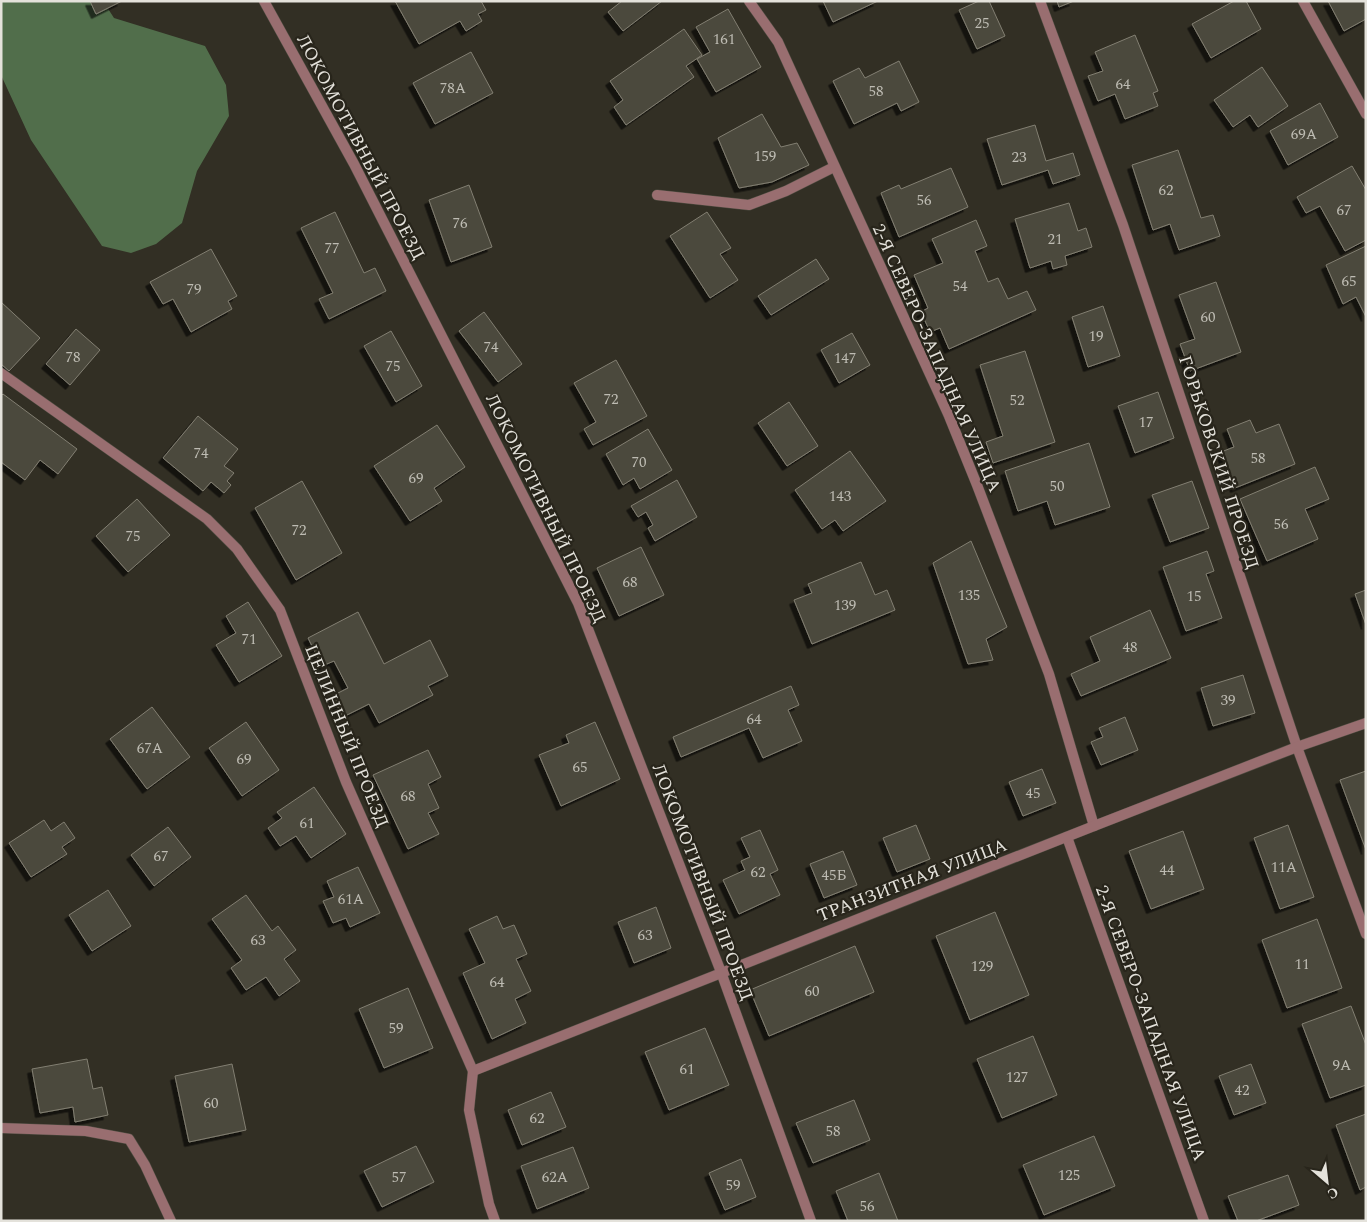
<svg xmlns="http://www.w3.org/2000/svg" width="1367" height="1222" viewBox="0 0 1367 1222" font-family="Spectral,serif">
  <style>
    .forest { fill: #516e4b }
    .building { fill: #4b483c; stroke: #827f72; filter: url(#shadow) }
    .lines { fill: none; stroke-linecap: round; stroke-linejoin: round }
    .service-casing { stroke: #4e4c41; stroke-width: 11 }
    .minor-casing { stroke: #4e4c41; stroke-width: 11 }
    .service { stroke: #996e70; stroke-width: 10 }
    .minor { stroke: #996e70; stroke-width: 10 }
    .labels { text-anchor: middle; stroke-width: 4.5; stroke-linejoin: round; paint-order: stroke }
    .number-label { font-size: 15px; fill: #bebcb3 }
    .street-label { font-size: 18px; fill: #e4e2db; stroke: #28251b }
  </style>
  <defs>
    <filter id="shadow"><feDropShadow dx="-4.5" dy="4.5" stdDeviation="0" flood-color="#0009"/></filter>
  </defs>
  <rect width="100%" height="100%" fill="#322f24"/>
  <polygon class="forest" points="1,1 103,1 114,18 205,46 226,85 229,116 197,171 182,223 156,244 131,253 102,246 31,140 1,75"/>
  <g class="building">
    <polygon points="90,1 122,1 96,14"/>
    <polygon points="395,1 481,1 486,10 478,14 482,21 466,31 460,21 419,44"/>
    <polygon points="622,1 662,1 623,31 608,12"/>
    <polygon points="823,1 878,1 833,22"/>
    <polygon points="979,1 989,1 1005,36 977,49 959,10"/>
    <polygon points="1057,1 1074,1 1059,7"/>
    <polygon points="1234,1 1246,1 1261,29 1211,58 1192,24"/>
    <polygon points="1328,1 1366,1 1366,19 1344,31"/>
    <polygon points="728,9 761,67 716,92 697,59 710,52 696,27"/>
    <polygon points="684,29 702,55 686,66 694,77 626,125 614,107 623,100 610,81"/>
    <polygon points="1135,35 1158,91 1153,93 1158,106 1125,119 1115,94 1098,101 1088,76 1103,71 1095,52"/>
    <polygon points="471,52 493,93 435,124 413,83"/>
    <polygon points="899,61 919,102 901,111 897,103 854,124 833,81 859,68 865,78"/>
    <polygon points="1262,67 1288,106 1258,127 1250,115 1233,127 1214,100"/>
    <polygon points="1320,103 1338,137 1288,165 1270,131"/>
    <polygon points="762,114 781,147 797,143 809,165 772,182 739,188 718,138"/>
    <polygon points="1035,125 1046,161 1073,153 1080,175 1053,184 1048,170 1002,185 987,139"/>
    <polygon points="1178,150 1201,218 1213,215 1220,236 1179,250 1170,224 1153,230 1132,165"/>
    <polygon points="1352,166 1366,190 1366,240 1345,251 1320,206 1306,213 1297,197"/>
    <polygon points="951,168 968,207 899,237 881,193 899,185 901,189"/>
    <polygon points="469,185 492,247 451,262 429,200"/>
    <polygon points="1069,203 1078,231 1086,228 1092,247 1065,256 1067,265 1053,269 1051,261 1030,268 1015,219"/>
    <polygon points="335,212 364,273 375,268 386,291 329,319 319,299 333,293 301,228"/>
    <polygon points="707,212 731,248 720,254 738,280 710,298 670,236"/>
    <polygon points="976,220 987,246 975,251 988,282 998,278 1008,299 1027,291 1036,310 949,349 940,328 930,332 921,312 928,308 914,275 943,263 932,239"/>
    <polygon points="1366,246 1366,317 1356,297 1343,304 1326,265"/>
    <polygon points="211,249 237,296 228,301 232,309 191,332 173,299 163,304 150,282"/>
    <polygon points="816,259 829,279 771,315 758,296"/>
    <polygon points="1216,282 1241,352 1190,371 1180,344 1195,339 1179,295"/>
    <polygon points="1,302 40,338 9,371 1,364"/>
    <polygon points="1103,306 1120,356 1088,367 1072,317"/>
    <polygon points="484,312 522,364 498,382 459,331"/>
    <polygon points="76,329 100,350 70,385 46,364"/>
    <polygon points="391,331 422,386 396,402 364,346"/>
    <polygon points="852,333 870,365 839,383 821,350"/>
    <polygon points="1025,351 1055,442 993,463 986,442 1003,436 980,365"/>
    <polygon points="616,360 647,416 593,445 584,429 596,422 574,383"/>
    <polygon points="1158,392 1174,438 1135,453 1118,406"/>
    <polygon points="3,394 77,449 58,474 40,460 25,480 1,462 1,396"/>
    <polygon points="789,402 818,446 787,466 758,423"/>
    <polygon points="198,416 238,449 224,466 234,473 227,481 231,485 224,493 211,482 203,491 163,458"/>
    <polygon points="1250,420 1256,433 1279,424 1295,464 1235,488 1221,452 1234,447 1227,429"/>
    <polygon points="437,425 465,467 434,488 442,501 410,521 374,466"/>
    <polygon points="648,429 672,470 640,489 634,478 623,485 606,454"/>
    <polygon points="1089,443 1110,507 1055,525 1047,501 1018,511 1005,471"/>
    <polygon points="850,451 886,501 843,531 835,520 822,529 795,490"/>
    <polygon points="1315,467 1329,499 1305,509 1318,539 1267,561 1240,499"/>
    <polygon points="677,480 697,517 655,541 648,528 653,525 646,512 638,517 631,506"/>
    <polygon points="302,481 342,553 296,580 255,508"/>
    <polygon points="1192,481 1209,528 1170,542 1152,495"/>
    <polygon points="137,499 170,535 128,572 96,536"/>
    <polygon points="971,541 1007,627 986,639 993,660 968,664 933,563"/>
    <polygon points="641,547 664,595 619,616 597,568"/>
    <polygon points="1207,551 1214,571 1206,574 1222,618 1186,631 1163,567"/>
    <polygon points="861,562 875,595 887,590 895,610 812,644 794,600 812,593 808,584"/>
    <polygon points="1366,590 1366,625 1355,594"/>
    <polygon points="248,602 282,656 239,682 216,645 236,633 226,616"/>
    <polygon points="1150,610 1171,658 1081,696 1071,674 1100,661 1090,637"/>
    <polygon points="358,612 384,664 430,640 448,676 428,686 433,695 379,723 369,704 343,717 332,696 348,688 334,661 322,666 308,638"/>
    <polygon points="1243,675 1255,713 1213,726 1201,688"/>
    <polygon points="791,686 799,705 788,710 802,741 763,758 749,728 681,757 673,737"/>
    <polygon points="152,707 190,757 147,789 110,739"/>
    <polygon points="1125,717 1138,750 1101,765 1091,742 1103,737 1099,728"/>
    <polygon points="246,722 279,770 242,796 209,748"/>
    <polygon points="595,722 620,779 561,806 539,755 569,743 566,735"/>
    <polygon points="428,750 441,777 428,784 439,808 428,813 439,834 408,849 373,775"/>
    <polygon points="1042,769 1056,803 1023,816 1009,782"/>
    <polygon points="1366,771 1366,850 1340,780"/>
    <polygon points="314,787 346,834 311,858 296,836 280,846 268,828 282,818 277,812"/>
    <polygon points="44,820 51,831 64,822 75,838 62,847 67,854 31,877 9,843"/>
    <polygon points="916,825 930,859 897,872 883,838"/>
    <polygon points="1288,825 1314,897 1280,909 1254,838"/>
    <polygon points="168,827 191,857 154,886 131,855"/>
    <polygon points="760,830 778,870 770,874 780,895 739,914 723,880 745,870 741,861 750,857 741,838"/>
    <polygon points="1183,831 1204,889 1151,909 1129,851"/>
    <polygon points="843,851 857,885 824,898 810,864"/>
    <polygon points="358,867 380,913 350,927 346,918 333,923 323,901 334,897 327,881"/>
    <polygon points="108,890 131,926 92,951 69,915"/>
    <polygon points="246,895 272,931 278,926 296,950 284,959 300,981 279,996 266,977 246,990 231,968 242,960 212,919"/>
    <polygon points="656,907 671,948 634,963 618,922"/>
    <polygon points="995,912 1029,995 970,1020 936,936"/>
    <polygon points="497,916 503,929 514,925 527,954 516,959 531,991 515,999 526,1023 492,1039 463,973 485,963 469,929"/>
    <polygon points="1317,919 1342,988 1287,1008 1262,940"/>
    <polygon points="855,946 874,992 769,1036 750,990"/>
    <polygon points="408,988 433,1048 384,1068 359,1009"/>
    <polygon points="1351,1006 1366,1045 1366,1085 1330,1098 1302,1024"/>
    <polygon points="705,1028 729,1085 669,1110 645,1052"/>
    <polygon points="1033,1036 1057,1095 1002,1118 977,1059"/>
    <polygon points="87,1059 93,1089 102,1087 108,1115 75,1122 73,1107 40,1113 32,1069"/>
    <polygon points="232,1064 246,1130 189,1142 175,1076"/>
    <polygon points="1251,1064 1266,1103 1234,1115 1219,1076"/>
    <polygon points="551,1092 566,1127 522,1145 508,1110"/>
    <polygon points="854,1100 870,1140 813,1163 796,1123"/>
    <polygon points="1366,1114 1366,1187 1360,1190 1336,1125"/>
    <polygon points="1094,1136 1115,1186 1044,1215 1023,1165"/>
    <polygon points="416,1146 434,1182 382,1207 364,1171"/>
    <polygon points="573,1147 589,1188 537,1209 521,1166"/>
    <polygon points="741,1159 756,1197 725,1210 709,1173"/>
    <polygon points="879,1173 898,1221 848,1221 836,1191"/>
    <polygon points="1288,1175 1299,1205 1256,1221 1238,1221 1228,1196"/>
  </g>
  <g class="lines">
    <defs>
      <polyline id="service" points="657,195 749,205 786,191 834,167"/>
      <g id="minor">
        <polyline points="264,1 354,164 578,603 721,972 811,1221"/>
        <polyline points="749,1 778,42 949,416 977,485 1049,674 1094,826"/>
        <polyline points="1040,1 1123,225 1297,747 1366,934"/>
        <polyline points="1303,1 1366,114"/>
        <polyline points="1,373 207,519 237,549 280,610 346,782 473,1071 469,1110 489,1204 495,1221"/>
        <polyline points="1067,837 1204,1221"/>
        <polyline points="473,1071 1094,826 1297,747 1366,723"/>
        <polyline points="1,1128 86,1131 129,1139 145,1165 171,1221"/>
      </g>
    </defs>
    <use href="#service" class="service-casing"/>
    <use href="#minor" class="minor-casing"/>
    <use href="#service" class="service"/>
    <use href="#minor" class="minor"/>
  </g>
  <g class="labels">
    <g class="number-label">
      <text x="982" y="28">25</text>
      <text x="724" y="44">161</text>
      <text x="1123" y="89">64</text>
      <text x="453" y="93">78А</text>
      <text x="876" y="96">58</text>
      <text x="1304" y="139">69А</text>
      <text x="765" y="161">159</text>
      <text x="1019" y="162">23</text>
      <text x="1166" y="195">62</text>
      <text x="924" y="205">56</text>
      <text x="1344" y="215">67</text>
      <text x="460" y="228">76</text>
      <text x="1055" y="244">21</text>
      <text x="332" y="253">77</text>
      <text x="1349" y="286">65</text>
      <text x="960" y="291">54</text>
      <text x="194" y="294">79</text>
      <text x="1208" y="322">60</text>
      <text x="1096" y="341">19</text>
      <text x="491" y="352">74</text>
      <text x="73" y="362">78</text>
      <text x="845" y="363">147</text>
      <text x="393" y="371">75</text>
      <text x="611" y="404">72</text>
      <text x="1017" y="405">52</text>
      <text x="1146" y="427">17</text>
      <text x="201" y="458">74</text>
      <text x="1258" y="463">58</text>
      <text x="639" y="467">70</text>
      <text x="416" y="483">69</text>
      <text x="1057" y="491">50</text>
      <text x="840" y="501">143</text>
      <text x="1281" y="529">56</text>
      <text x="299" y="535">72</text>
      <text x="133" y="541">75</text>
      <text x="630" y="587">68</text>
      <text x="969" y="600">135</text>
      <text x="1194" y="601">15</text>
      <text x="845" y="610">139</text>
      <text x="249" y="644">71</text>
      <text x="1130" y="652">48</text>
      <text x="1228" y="705">39</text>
      <text x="754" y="724">64</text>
      <text x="150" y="753">67А</text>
      <text x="244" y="764">69</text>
      <text x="580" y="772">65</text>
      <text x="1033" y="798">45</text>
      <text x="408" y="801">68</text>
      <text x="307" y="828">61</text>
      <text x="161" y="861">67</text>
      <text x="1284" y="872">11А</text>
      <text x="1167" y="875">44</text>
      <text x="758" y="877">62</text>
      <text x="834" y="880">45Б</text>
      <text x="351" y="904">61А</text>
      <text x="645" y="940">63</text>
      <text x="258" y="945">63</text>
      <text x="1302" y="969">11</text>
      <text x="982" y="971">129</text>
      <text x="497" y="987">64</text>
      <text x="812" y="996">60</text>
      <text x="396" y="1033">59</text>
      <text x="1342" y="1070">9А</text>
      <text x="687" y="1074">61</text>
      <text x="1017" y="1082">127</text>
      <text x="1242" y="1095">42</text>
      <text x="211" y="1108">60</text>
      <text x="537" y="1123">62</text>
      <text x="833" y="1136">58</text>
      <text x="1069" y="1180">125</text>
      <text x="399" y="1182">57</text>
      <text x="555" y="1182">62А</text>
      <text x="733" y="1190">59</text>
      <text x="867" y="1211">56</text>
    </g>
    <g class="street-label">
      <text transform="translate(361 147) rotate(62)" y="6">ЛОКОМОТИВНЫЙ ПРОЕЗД</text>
      <text transform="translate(937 358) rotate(66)" y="6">2-Я СЕВЕРО-ЗАПАДНАЯ УЛИЦА</text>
      <text transform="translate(1219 462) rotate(72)" y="6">ГОРЬКОВСКИЙ ПРОЕЗД</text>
      <text transform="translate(546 508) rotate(64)" y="6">ЛОКОМОТИВНЫЙ ПРОЕЗД</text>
      <text transform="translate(347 736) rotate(68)" y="6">ЦЕЛИННЫЙ ПРОЕЗД</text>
      <text transform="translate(912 880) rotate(-21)" y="6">ТРАНЗИТНАЯ УЛИЦА</text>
      <text transform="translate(703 882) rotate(69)" y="6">ЛОКОМОТИВНЫЙ ПРОЕЗД</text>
      <text transform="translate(1151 1023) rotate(70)" y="6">2-Я СЕВЕРО-ЗАПАДНАЯ УЛИЦА</text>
    </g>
  </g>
  <rect width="1367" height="1222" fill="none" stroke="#e4e2db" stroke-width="5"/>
  <g transform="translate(1327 1182) rotate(152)" stroke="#28251b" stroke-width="4" paint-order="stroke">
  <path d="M0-4L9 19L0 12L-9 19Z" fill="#e4e2db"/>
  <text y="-8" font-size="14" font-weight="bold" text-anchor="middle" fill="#e4e2db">С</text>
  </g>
</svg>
